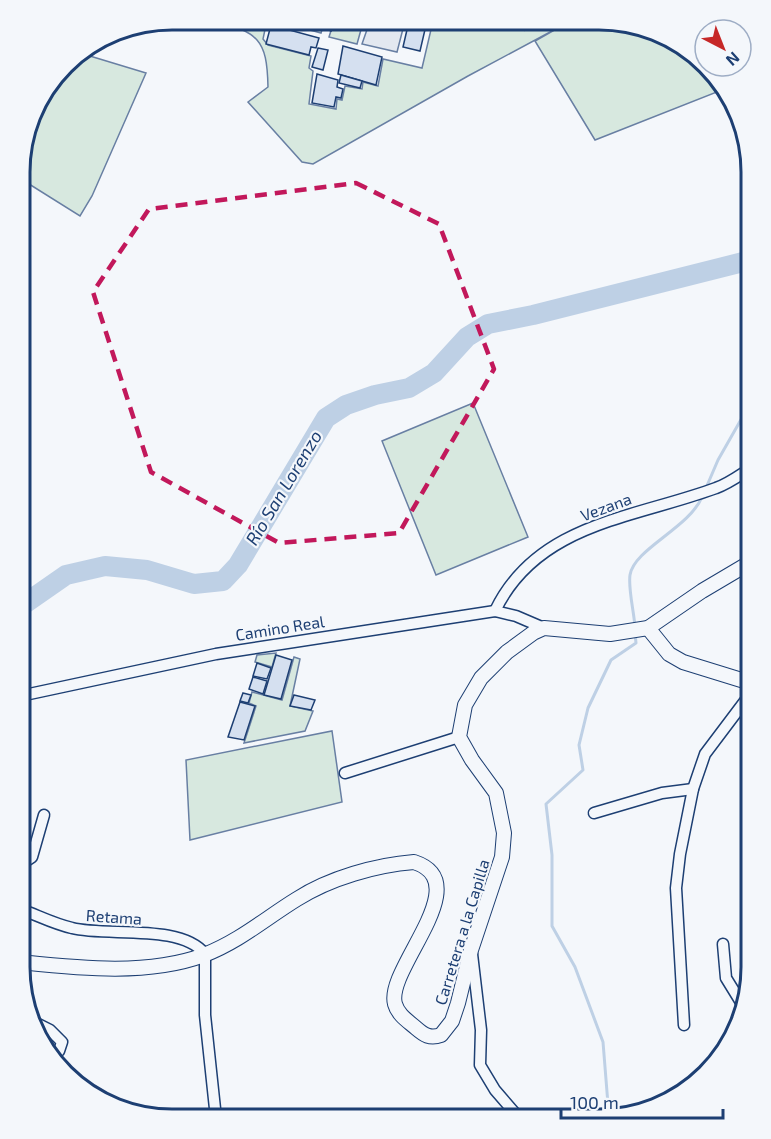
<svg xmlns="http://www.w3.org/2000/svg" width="771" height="1139" viewBox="0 0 771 1139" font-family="'Exo 2',sans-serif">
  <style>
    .green { fill: #d7e8df; stroke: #687fa3; stroke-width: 1.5 }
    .parking { fill: #e3e8f0; stroke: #687fa3; stroke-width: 1.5 }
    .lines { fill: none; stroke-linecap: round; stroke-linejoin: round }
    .stream { stroke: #bed0e5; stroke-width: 3 }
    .river { stroke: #bed0e5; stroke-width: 20 }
    .building { fill: #d5e0f0; stroke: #1d3f73; stroke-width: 1.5 }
    .street-casing { stroke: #1d3f73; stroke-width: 13 }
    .secondary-casing { stroke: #1d3f73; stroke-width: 16 }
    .street { stroke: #f4f7fb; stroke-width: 10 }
    .secondary { stroke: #f4f7fb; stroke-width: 14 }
    .marked { fill: none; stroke: #c2185b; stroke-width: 4.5; stroke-dasharray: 12 8; stroke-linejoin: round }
    .labels { text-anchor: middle; stroke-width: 4.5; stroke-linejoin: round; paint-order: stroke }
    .street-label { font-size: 16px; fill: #1d3f73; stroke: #f4f7fb }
    .water-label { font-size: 18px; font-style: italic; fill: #1d3f73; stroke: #f4f7fb }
    .rim { fill: none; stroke: #1d3f73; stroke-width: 3 }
  </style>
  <rect width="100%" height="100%" fill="#f4f7fb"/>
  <g class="green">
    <path d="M213 20H267L263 39 268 45 311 56 309 68 313 71 309 104 336 109 337 99 342 100 345 86 362 89 363 82 378 86 383 59 422 68 433 21 526 22 524 31 527 22H628L692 51 722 90 595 140 535 41 565 24 468 76 313 164 302 162 248 102 268 87C267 38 258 33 213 20Z"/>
    <polygon points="294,20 325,20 321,33 292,25"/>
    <polygon points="334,21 362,26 357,44 329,37"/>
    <path d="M80 53 146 73 92 196 80 216 21 179C21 170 19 160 21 151 28 118 50 70 80 53Z"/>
    <polygon points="473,403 528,537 436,575 382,441"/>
    <polygon points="276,653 272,667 255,662 257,655"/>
    <polygon points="294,657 300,659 290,706 313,711 305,731 244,743 256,706 249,703 252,692 282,700"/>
    <polygon points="332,731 342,802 190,840 186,760"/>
  </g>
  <polygon class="parking" points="370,21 405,21 397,52 362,44"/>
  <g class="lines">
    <g class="stream">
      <polyline points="706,488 718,460 751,402"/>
      <path d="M635 627C634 612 628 588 630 575 634 549 689 528 702 497"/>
      <polyline points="609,1117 603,1042 575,967 552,926 552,855 546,804 583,770 579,745 588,708 611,660 636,643 635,633"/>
    </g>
    <polyline class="river" points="20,607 66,575 105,566 147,570 194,584 223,581 238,565 326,418 346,405 375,395 409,388 434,373 467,337 488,324 533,315 751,260"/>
  </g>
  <g class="building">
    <polygon points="329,20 333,21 331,31 326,29"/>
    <polygon points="409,21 427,21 420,51 403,47"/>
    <polygon points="271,25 319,38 316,48 311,47 309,55 266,44"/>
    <polygon points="343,46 382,57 376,85 338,74"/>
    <polygon points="318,48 328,50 323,70 312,67"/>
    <polygon points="317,74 338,80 337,87 343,89 341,98 336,97 334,107 312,103"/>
    <polygon points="341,75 362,81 360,88 339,83"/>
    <polygon points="276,655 292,660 281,699 264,695"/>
    <polygon points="257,663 271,668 267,679 253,676"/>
    <polygon points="253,677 267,681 263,694 249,689"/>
    <polygon points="243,693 251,695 248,703 240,701"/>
    <polygon points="294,695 315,700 311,710 290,706"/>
    <polygon points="240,702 255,706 244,740 228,737"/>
  </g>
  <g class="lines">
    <defs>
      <g id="street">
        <path d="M495 611C537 523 635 518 716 488 728 484 740 475 751 468"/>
        <polyline points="20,696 216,654 495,611 516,616 544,628"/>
        <polyline points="345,773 459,737"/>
        <polyline points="594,813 662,793 693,789"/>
        <polyline points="20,865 32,857 44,815"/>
        <path d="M20 909C37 915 54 924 72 928 106 937 181 923 205 954V1015L216 1118"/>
        <polyline points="723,944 726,978 742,1004"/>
        <polyline points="472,954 481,1030 480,1065 495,1090 520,1119"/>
        <polyline points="30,1020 50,1030 62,1042 59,1051 54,1055"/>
        <polyline points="684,1025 676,888 680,854 693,789 705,754 751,693"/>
      </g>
      <g id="secondary">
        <polyline points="648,628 669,654 683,662 751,683"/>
        <path d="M20 962C78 968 148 976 204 955 240 941 266 918 297 899 330 878 376 865 414 862 478 883 385 969 395 1004 398 1015 408 1021 416 1028 424 1035 430 1039 441 1035L452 1021 458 1003 471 950 502 857 504 833 496 793 472 760 459 737 465 705 481 678 507 652 533 633 544 628 610 634 648 628 702 591 751 562"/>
      </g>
    </defs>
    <use href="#street" class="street-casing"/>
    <use href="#secondary" class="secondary-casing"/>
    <use href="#street" class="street"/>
    <use href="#secondary" class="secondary"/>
  </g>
  <path class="marked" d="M356 183 439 224 494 369 399 533 279 543 151 472 93 292 149 209Z"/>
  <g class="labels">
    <g class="street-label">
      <text transform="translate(606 507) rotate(-20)" y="6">Vezana</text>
      <text transform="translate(280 628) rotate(-9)" y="6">Camino Real</text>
      <text transform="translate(114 917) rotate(4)" y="6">Retama</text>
      <text transform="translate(462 932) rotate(-73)" y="6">Carretera a la Capilla</text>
    </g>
    <g class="water-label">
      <text transform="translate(284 488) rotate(-59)" y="6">Río San Lorenzo</text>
    </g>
  </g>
  <path d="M0 0H771V1139H0ZM172 30H599A142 142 0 0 1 741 172V967A142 142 0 0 1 599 1109H172A142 142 0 0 1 30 967V172A142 142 0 0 1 172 30Z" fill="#f4f7fb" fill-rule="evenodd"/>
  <path class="rim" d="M172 30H599A142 142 0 0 1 741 172V967A142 142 0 0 1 599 1109H172A142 142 0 0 1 30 967V172A142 142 0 0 1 172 30Z"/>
  <g transform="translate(723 48) rotate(138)"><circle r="28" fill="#f4f7fb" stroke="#9eadc5" stroke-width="1.5"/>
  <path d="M0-4.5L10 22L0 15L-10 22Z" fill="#c62828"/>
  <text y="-9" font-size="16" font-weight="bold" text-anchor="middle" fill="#1d3f73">N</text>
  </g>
  <path d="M561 1109v9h162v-9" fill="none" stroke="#1d3f73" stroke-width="3"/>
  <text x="570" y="1109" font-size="18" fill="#1d3f73" stroke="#f4f7fb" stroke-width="4.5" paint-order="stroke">100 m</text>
</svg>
